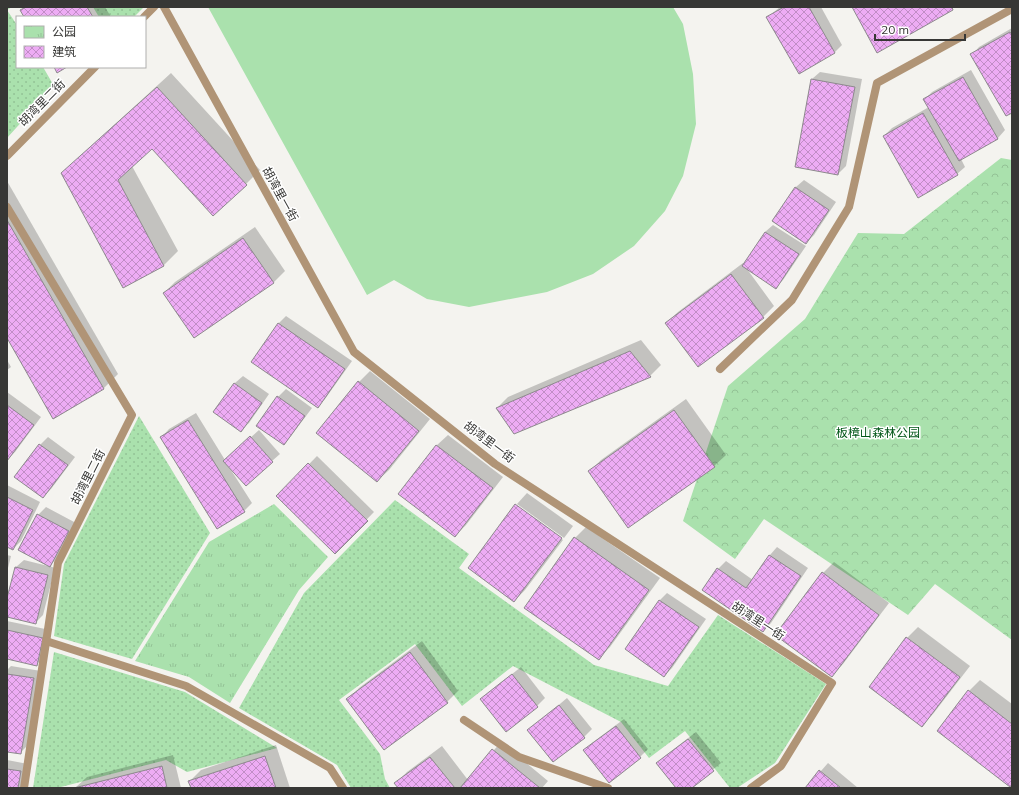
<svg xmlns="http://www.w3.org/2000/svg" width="1019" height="795" viewBox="0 0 1019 795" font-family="Mulish,'Noto Sans SC',sans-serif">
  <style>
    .grass { fill: url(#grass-dots) }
    .forest { fill: url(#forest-crowns) }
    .park { fill: url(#park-tufts) }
    .garden { fill: #aae1ad }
    .shadow { fill: #0003 }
    .building { fill: url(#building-cross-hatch); stroke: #8d898d }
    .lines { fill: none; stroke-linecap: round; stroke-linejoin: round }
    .service { stroke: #b09476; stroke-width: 8 }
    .labels { text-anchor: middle; stroke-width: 3; stroke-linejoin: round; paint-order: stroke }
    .street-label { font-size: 12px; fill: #373735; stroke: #fff }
    .park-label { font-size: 12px; fill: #005617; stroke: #fff }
  </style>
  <defs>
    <pattern id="grass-dots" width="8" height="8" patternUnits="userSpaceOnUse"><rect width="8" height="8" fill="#aae1ad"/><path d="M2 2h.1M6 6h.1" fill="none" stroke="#93c295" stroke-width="1.8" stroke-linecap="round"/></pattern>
    <pattern id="forest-crowns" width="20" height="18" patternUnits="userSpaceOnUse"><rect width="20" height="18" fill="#aae1ad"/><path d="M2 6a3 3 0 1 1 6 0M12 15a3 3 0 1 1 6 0" fill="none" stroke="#93c295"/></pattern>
    <pattern id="park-tufts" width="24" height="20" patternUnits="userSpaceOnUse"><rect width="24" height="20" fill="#aae1ad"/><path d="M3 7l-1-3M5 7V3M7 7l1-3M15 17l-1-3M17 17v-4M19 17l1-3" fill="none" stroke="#93c295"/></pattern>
    <pattern id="building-cross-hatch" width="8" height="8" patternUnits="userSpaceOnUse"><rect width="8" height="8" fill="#edacf4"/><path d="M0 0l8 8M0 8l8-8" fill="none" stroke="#c18dc6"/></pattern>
  </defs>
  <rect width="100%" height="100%" fill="#f4f3ef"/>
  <g class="grass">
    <polygon points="7,7 12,7 7,10 17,25 17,67 43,67 54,86 7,138"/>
    <polygon points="93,7 144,7 134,17 99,17"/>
    <polygon points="139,416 210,533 132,659 54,636 64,564"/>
    <polygon points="395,500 469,554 459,568 594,665 668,686 718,615 826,684 775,763 737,788 730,788 685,731 649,758 621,722 513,666 462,706 415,644 339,700 380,754 385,779 390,788 351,788 337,765 239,708 304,593"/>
    <polygon points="54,652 185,692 277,748 187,772 166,760 57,788 33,788"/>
  </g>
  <polygon class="forest" points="1001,158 1012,160 1012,640 935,584 908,615 764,519 735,559 683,521 728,386 805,319 858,233 904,234"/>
  <polygon class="park" points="274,504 328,557 299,590 230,703 189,677 135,661 209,542"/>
  <polygon class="garden" points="208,7 673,7 683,24 693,74 696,124 683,176 665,211 634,246 593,274 547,292 469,307 427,299 394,280 367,295"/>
  <g class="shadow">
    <polygon points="25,7 105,7 111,17 26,17 22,10"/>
    <polygon points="780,7 821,7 842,45 835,52 768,17"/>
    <polygon points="1012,28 1012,112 972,55 979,47"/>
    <polygon points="971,70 1005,130 998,138 961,159 965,167 957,174 884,136 892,128 929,107 925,99 932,92"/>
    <polygon points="820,72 862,79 846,166 838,174 812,79"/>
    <polygon points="171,73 260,170 246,184 152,148 132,166 178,251 164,265 123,287 77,159"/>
    <polygon points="804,180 836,202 814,235 806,243 773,221 796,187"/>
    <polygon points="7,181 118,374 104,388 7,336"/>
    <polygon points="773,225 806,246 783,280 775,288 747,269 774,306 763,317 698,366 666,323 678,312 743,263 744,265 765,232"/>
    <polygon points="255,227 285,271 274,282 194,337 164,293 175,282"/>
    <polygon points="286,316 352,361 325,399 318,407 278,324"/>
    <polygon points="641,340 661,365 650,376 515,433 497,408 508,397"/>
    <polygon points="7,360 11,367 7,370"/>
    <polygon points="370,371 430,419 389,470 377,481 359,382"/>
    <polygon points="243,376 269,394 249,423 241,430 215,412 235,383"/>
    <polygon points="286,389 312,408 291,436 284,444 257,426 278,397"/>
    <polygon points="7,392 41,417 15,452 7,460"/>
    <polygon points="686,399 726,455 714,466 629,526 590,471 601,460"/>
    <polygon points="196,413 225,460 259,430 280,454 272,461 231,470 252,503 244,511 162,437 169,429"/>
    <polygon points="448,435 503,477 466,525 455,536 436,446"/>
    <polygon points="48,437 75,457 51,489 43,497 40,445"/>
    <polygon points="317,456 374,512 335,552 278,496"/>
    <polygon points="7,485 40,502 21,541 13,549 7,546"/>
    <polygon points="527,493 573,526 564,538 517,504"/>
    <polygon points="516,504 516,506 563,540 525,590 514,601 469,568"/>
    <polygon points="46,507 76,523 58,558 49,566 55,568 43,615 35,623 7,616 7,602 16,567 24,560 48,566 38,515"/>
    <polygon points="586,527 660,578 610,647 599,658 575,538"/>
    <polygon points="777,547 808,568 771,623 763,631 718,569 726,561 753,580 770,555"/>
    <polygon points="7,555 11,556 7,572"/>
    <polygon points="834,562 889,603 843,664 832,676 823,573"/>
    <polygon points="667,593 706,619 672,668 664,676 626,649 660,600"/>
    <polygon points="7,621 50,630 44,657 36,665 7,658"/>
    <polygon points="918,627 970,666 933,714 922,725 907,638"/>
    <polygon points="422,641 458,691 447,702 348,700 359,688"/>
    <polygon points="11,666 41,671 28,745 20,753 7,751 7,670"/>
    <polygon points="521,667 545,698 537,706 506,730 482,699 489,692"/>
    <polygon points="980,680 1012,704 1012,783 969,691"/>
    <polygon points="567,698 592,729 584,737 529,730"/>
    <polygon points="624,719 648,749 640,757 609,782 585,750 592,743"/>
    <polygon points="696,732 721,763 690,788 677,788 658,763 665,756"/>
    <polygon points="501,742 548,781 542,788 399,788 396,783 407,772 442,746 468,780"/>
    <polygon points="276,745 290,788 192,788 190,781 201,770"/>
    <polygon points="173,755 181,788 75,788 87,777"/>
    <polygon points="7,760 28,764 24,788 7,788"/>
    <polygon points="828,763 858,788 806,788"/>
  </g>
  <g class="building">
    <polygon points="26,7 87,7 93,17 24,17 20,10"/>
    <polygon points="784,7 809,7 835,53 799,74 766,17"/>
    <polygon points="852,7 952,7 953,10 877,53"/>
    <polygon points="1010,32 1012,35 1012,113 1006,116 970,54"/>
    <polygon points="54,67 67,67 57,73"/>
    <polygon points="963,77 998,139 959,161 923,99"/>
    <polygon points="811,79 855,87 838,175 795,167"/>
    <polygon points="157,87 247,185 213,216 152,149 118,180 164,266 123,288 61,173"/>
    <polygon points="923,113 958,175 918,198 883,136"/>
    <polygon points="795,187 829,210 806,244 772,221"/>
    <polygon points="7,220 104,389 53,419 7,338"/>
    <polygon points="765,232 799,254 776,289 742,266"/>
    <polygon points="243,238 274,283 194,338 163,293"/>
    <polygon points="731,274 764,318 698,367 665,323"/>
    <polygon points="278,323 345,369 318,408 251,362"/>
    <polygon points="630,351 651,377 514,434 496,408"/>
    <polygon points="358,381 419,431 377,482 316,433"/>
    <polygon points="234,383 262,403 241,432 213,412"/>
    <polygon points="277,396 305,416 284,445 256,426"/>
    <polygon points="7,405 34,425 7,461"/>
    <polygon points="674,410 715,467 628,528 588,471"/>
    <polygon points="188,420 245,512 217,529 160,437"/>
    <polygon points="250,436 273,462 246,486 223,461"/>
    <polygon points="39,444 68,465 43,498 14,477"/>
    <polygon points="436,445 493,488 455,537 398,494"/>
    <polygon points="308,463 368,521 335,554 276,496"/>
    <polygon points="7,497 33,510 13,550 7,547"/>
    <polygon points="515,504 562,538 514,602 468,568"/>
    <polygon points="37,514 69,531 50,567 18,550"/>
    <polygon points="574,537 649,590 599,660 524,608"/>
    <polygon points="769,555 801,576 763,632 702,590 717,568 746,588"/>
    <polygon points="15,567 48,575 36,624 7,617 7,598"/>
    <polygon points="822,572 879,615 832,677 775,635"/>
    <polygon points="659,600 699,627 664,677 625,649"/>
    <polygon points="7,630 43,638 37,666 7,659"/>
    <polygon points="906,637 960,677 922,727 869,687"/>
    <polygon points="410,652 448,703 384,750 346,699"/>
    <polygon points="7,674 34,678 21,754 7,752"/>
    <polygon points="512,674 538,707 506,732 480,699"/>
    <polygon points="968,690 1012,724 1012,784 1010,787 937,731"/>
    <polygon points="559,705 585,738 553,762 527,730"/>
    <polygon points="616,726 641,758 609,783 583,750"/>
    <polygon points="688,739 714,771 692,788 676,788 656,763"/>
    <polygon points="492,749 540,788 460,788"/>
    <polygon points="265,756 276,788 191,788 188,781"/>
    <polygon points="430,757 455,788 398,788 394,783"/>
    <polygon points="162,766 167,788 74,788"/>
    <polygon points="7,769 21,771 18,788 7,788"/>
    <polygon points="819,770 841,788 805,788"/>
  </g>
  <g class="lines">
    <g class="service">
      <polyline points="164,7 354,352 495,464 832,683 781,766 751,788"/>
      <polyline points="144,17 154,7"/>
      <polyline points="7,156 95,67"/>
      <polyline points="7,207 132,415 58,563 24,788"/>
      <polyline points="720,369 792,300 849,207 877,83 1012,9"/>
      <polyline points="46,641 186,686 330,768 343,788"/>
      <polyline points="464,720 519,757 608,788"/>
    </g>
  </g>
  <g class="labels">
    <g class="street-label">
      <text transform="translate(42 103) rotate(-45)" y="4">胡湾里二街</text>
      <text transform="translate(280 194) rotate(61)" y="4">胡湾里一街</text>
      <text transform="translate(489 442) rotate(37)" y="4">胡湾里一街</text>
      <text transform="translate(88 477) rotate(-63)" y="4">胡湾里二街</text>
      <text transform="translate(758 621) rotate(33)" y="4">胡湾里一街</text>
    </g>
    <g class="park-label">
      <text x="878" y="437">板樟山森林公园</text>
    </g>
  </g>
  <rect width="1019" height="795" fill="none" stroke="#373735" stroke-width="16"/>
  <rect x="16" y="16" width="130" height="52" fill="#ffffff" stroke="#afafae"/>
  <rect x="24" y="26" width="20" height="12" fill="url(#park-tufts)" stroke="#afafae"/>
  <text x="52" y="36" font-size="12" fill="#373735">公园</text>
  <rect x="24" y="46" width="20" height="12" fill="url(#building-cross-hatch)" stroke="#afafae"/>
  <text x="52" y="56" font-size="12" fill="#373735">建筑</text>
  <path d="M875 34v6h90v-6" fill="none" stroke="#373735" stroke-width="2"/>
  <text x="881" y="34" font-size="12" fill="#373735" stroke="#ffffff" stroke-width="3" paint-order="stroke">20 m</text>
</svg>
